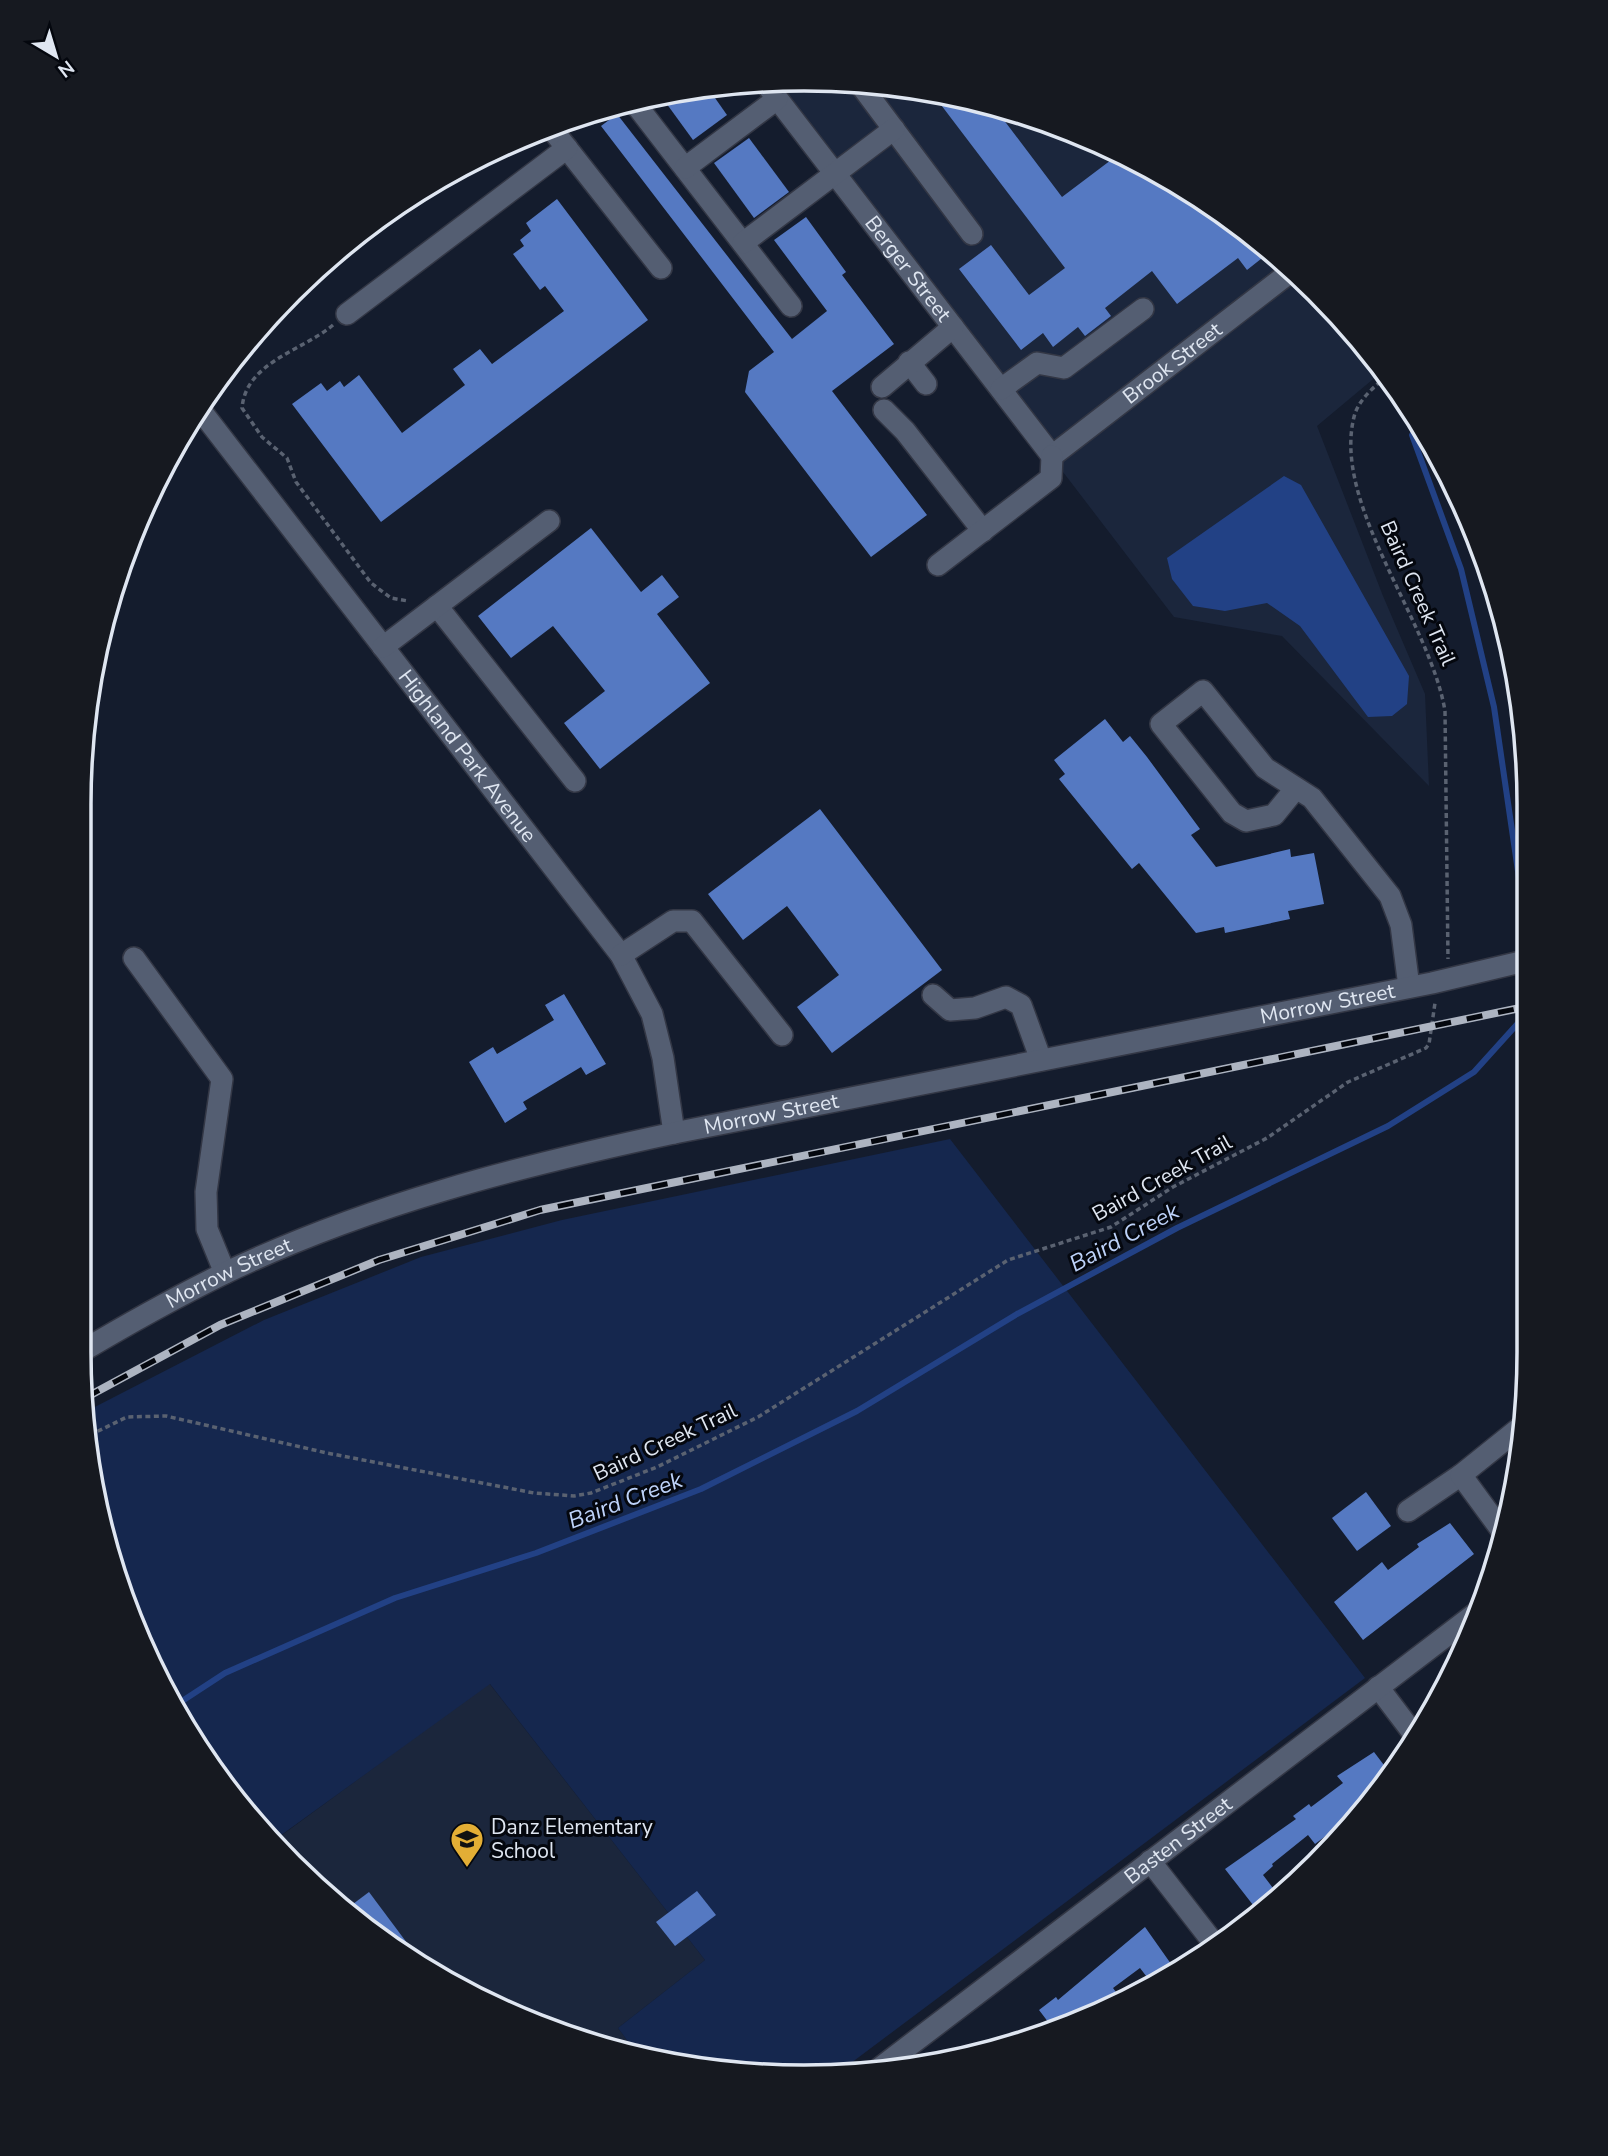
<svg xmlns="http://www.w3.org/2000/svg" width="1608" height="2156" viewBox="0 0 1608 2156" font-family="'Nunito Sans',sans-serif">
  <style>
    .built { fill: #1b263c }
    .green { fill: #15274e }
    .water { fill: #224185 }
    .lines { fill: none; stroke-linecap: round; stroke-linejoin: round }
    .stream { stroke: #224185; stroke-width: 6 }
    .building { fill: #5579c2 }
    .minor-casing { stroke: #333745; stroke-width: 24 }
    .path { stroke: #5a6271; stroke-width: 3.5; stroke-dasharray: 5 3.5; stroke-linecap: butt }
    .minor { stroke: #545e72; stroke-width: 21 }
    .rail-casing { stroke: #adb4c1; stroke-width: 8 }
    .rail { stroke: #04070e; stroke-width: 5; stroke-dasharray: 16; stroke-linecap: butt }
    .labels { text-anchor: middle; stroke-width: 6; stroke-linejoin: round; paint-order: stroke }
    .street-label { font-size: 21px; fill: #dfe6f1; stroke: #04070e }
    .poi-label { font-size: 21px; fill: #dfe6f1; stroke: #04070e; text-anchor: start }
    .water-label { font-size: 23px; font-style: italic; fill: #bdd2f9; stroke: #04070e }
    .rim { fill: none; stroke: #dfe6f1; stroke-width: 3.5 }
  </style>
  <rect width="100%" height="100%" fill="#141c2d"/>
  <g class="built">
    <polygon points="763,80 899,85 1038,117 1167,176 1282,259 1384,370 1317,426 1383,596 1425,694 1429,786 1282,636 1174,617"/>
    <polygon points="489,1683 705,1960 618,2028 638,2055 483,2002 326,1897 274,1841"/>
  </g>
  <polygon class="green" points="950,1139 1365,1678 835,2075 662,2063 638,2055 618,2028 705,1960 490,1684 273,1841 229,1794 176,1715 104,1540 87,1411 264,1320 421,1257 562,1220"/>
  <polygon class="water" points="1284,476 1301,485 1409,676 1407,704 1392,716 1368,717 1300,626 1267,603 1225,611 1193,606 1172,579 1167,558"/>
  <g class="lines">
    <polyline class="stream" points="173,1707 225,1673 395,1598 536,1553 701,1489 857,1411 1017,1314 1177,1228 1388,1126 1474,1072 1520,1021 1520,885 1494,707 1461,569 1412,435 1417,427"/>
  </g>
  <g class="building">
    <polygon points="708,88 727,115 693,140 661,96"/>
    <polygon points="932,93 994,107 1062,197 1119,154 1167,176 1203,202 1219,223 1225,218 1271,251 1247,270 1238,258 1177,304 1152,271 1105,308 1111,316 1085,336 1078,327 1053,347 1043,333 1021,350 959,269 991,245 1029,295 1065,268"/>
    <polygon points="617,114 792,339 827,311 774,240 806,217 846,272 842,275 894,344 832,391 927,515 871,557 745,392 749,371 774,352 601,126"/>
    <polygon points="749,138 789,192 754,218 714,163"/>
    <polygon points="557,199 648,320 381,522 292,404 321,383 327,391 340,381 344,387 359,375 402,433 465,385 453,369 480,349 492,364 564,311 545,286 540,290 513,254 524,246 520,240 531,231 526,223"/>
    <polygon points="591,528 641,592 662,575 679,597 657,614 710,683 600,769 564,723 605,691 553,626 511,658 478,616"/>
    <polygon points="1105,719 1123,742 1130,736 1147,757 1200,829 1191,835 1216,867 1290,849 1291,857 1314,853 1324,904 1288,911 1290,919 1225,933 1224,927 1196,933 1139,863 1132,869 1059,779 1065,774 1054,760"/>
    <polygon points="820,809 942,970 832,1053 797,1007 839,975 787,906 743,940 708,894"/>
    <polygon points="564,994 606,1064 586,1075 581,1067 523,1102 527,1109 505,1123 469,1062 493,1047 497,1054 554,1020 545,1005"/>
    <polygon points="1366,1492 1391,1526 1357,1551 1332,1518"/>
    <polygon points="1450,1523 1474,1554 1363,1640 1334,1602 1382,1562 1388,1570 1419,1547 1417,1544"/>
    <polygon points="1374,1752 1390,1773 1349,1830 1338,1841 1331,1832 1315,1844 1308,1835 1272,1864 1273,1866 1263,1875 1276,1892 1273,1895 1276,1899 1260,1914 1225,1869 1296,1819 1293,1816 1309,1804 1311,1807 1343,1783 1337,1776"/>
    <polygon points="697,1891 716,1915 675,1946 656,1922"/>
    <polygon points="369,1892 416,1955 414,1956 345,1910"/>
    <polygon points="1145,1927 1176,1971 1153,1985 1140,1968 1113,1988 1124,2003 1055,2031 1039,2010 1056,1997 1058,2000"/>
  </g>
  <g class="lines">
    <defs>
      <g id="minor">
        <path id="s1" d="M763 80 1052 456"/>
        <polyline points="860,84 972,234"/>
        <polyline points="637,106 791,306"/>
        <polyline points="551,128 661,268"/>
        <polyline points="685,168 777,99"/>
        <polyline points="743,243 894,129"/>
        <polyline points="347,314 567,148"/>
        <polyline points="909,362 926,384"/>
        <polyline points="882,387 953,327"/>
        <polyline points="1001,389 1037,363 1064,368 1143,309"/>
        <path id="s2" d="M198 407 621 955 652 1014 663 1058 674 1133"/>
        <polyline points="884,410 905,431 983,531"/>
        <path id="s3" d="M1052 456 1293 270"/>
        <polyline points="938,565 1051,478 1052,456"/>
        <polyline points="437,606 575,781"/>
        <polyline points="383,647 549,521"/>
        <polyline points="1296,788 1274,815 1246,821 1232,813 1161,724 1203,691 1265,768 1312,798 1390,896 1401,925 1409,987"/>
        <polyline points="621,955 673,921 692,921 782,1035"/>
        <polyline points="134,958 222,1079 206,1192 207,1229 225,1273"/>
        <polyline points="933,995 950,1010 975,1008 1006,997 1021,1005 1041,1060"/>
        <path id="s4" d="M79 1353C126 1325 174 1298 223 1274 366 1205 520 1166 674 1133L1432 983 1525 961"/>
        <polyline points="1408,1511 1461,1475"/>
        <polyline points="1502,1531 1461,1475 1522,1426"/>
        <polyline points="1378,1687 1416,1737"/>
        <polyline points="1150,1861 1216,1946"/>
        <path id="s5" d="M876 2071 1480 1610"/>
      </g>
    </defs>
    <use href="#minor" class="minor-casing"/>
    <g class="path">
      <path d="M333 325C302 351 246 362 242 408L262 437 287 458 296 482 371 583 391 598 408 601"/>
      <path d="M1387 376C1374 387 1358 400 1354 417 1332 505 1430 621 1445 711L1448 959"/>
      <polyline points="90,1435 127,1417 166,1416 327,1453 534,1493 574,1496 591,1493 657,1467 758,1417 1008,1260 1111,1227 1173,1187 1267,1138 1348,1082 1426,1048 1429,1044 1435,1003"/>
    </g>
    <use href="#minor" class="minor"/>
    <defs>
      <polyline id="rail" points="85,1398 220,1325 379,1260 540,1210 1525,1007"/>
    </defs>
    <use href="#rail" class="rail-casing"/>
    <use href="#rail" class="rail"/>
  </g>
  <defs>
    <symbol id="school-pin" viewBox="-11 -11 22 30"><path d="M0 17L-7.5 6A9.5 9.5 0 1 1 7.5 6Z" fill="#e3ae35" stroke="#04070e"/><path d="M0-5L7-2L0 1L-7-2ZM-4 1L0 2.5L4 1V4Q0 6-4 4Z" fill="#111"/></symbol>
  </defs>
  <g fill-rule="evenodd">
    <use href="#school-pin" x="448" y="1820" width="38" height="52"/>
  </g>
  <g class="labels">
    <g class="street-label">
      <text dy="7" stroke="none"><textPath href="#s1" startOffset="238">Berger Street</textPath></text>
      <text dy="7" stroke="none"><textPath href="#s3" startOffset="152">Brook Street</textPath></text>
      <text transform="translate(1418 593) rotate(66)" y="7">Baird Creek Trail</text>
      <text dy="7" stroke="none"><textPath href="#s2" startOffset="441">Highland Park Avenue</textPath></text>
      <text dy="7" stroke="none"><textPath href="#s4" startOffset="1304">Morrow Street</textPath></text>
      <text dy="7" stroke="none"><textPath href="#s4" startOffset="737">Morrow Street</textPath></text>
      <text transform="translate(1162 1178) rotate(-29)" y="7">Baird Creek Trail</text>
      <text dy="7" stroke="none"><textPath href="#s4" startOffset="170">Morrow Street</textPath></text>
      <text transform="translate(665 1442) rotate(-25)" y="7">Baird Creek Trail</text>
      <text dy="7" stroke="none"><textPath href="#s5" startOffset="380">Basten Street</textPath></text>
    </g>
    <g class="poi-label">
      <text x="491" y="1834">Danz Elementary<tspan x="491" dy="24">School</tspan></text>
    </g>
    <g class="water-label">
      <text transform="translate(1124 1237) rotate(-28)" y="8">Baird Creek</text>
      <text transform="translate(625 1500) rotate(-21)" y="8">Baird Creek</text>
    </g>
  </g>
  <path d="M0 0H1608V2156H0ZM804 91H804A713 713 0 0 1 1517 804V1352A713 713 0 0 1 804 2065H804A713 713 0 0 1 91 1352V804A713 713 0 0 1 804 91Z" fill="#161920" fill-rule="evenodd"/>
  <path class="rim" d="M804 91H804A713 713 0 0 1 1517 804V1352A713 713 0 0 1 804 2065H804A713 713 0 0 1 91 1352V804A713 713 0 0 1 804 91Z"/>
  <g transform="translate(56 56) rotate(142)" stroke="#04070e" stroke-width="5" paint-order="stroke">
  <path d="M0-5L12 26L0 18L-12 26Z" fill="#dfe6f1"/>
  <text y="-10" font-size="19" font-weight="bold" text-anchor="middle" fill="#dfe6f1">N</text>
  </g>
</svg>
